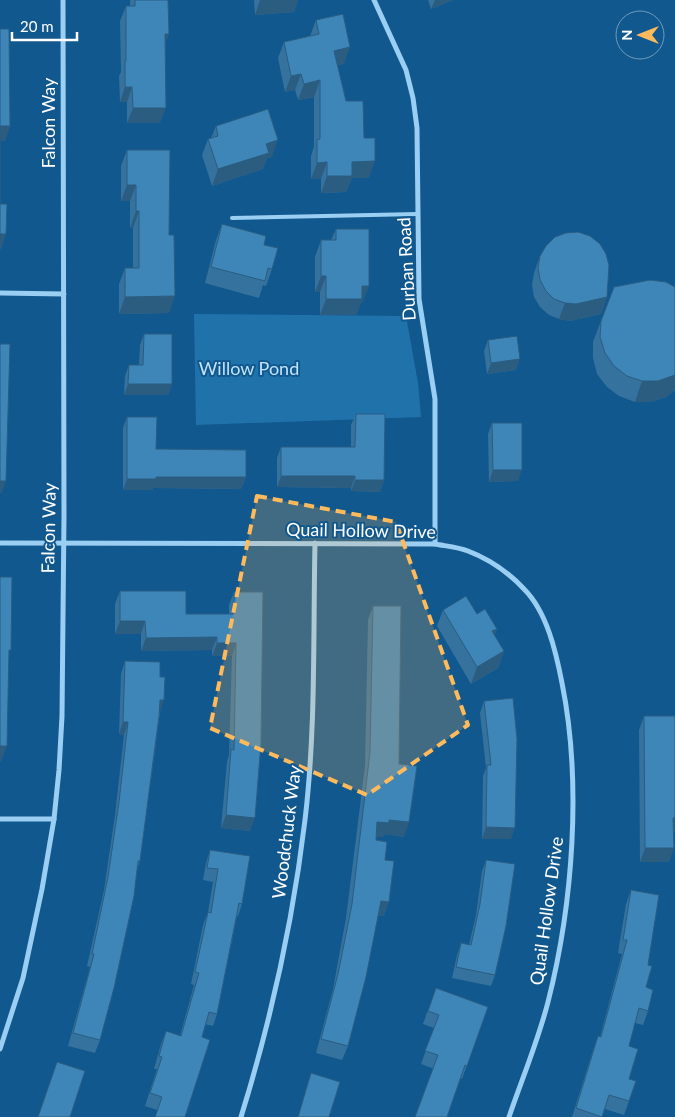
<svg xmlns="http://www.w3.org/2000/svg" width="675" height="1117" viewBox="0 0 675 1117" font-family="Lato,sans-serif">
  <style>
    .green { fill: #2072ab }
    .lines { fill: none; stroke-linecap: round; stroke-linejoin: round }
    .lane { stroke: #9acef2; stroke-width: 4 }
    .street { stroke: #9acef2; stroke-width: 5 }
    .wall { fill: #35729e }
    .shaded-wall { fill: #2b5d81 }
    .building { fill: #3e85b8; stroke: #2b5d81 }
    .marked { fill: #ffba5b; fill-opacity: 0.2; stroke: #ffba5b; stroke-width: 4; stroke-dasharray: 10 6; stroke-linejoin: round }
    .labels { text-anchor: middle; stroke-width: 4; stroke-linejoin: round; paint-order: stroke }
    .street-label { font-size: 18px; fill: #fff; stroke: #11588e }
    .park-label { font-size: 18px; fill: #c1e4fd; stroke: #11588e }
  </style>
  <rect width="100%" height="100%" fill="#11588e"/>
  <polygon class="green" points="194,314 406,316 418,383 421,417 196,425"/>
  <g class="lines">
    <polyline class="lane" points="232,218 418,214"/>
    <g class="street">
      <polyline points="374,0 406,70 413,98 417,128 419,299 435,399 435,544"/>
      <polyline points="0,293 64,294"/>
      <path d="M0 543 435 544C445 546 458 547 468 551 489 559 509 573 524 589 547 612 556 652 562 683 582 782 573 904 548 1002 538 1041 522 1079 509 1117"/>
      <polyline points="0,819 54,819"/>
      <polyline points="0,1049 23,978 42,889 54,819 59,770 62,716 64,516 63,0"/>
      <path d="M241 1117C271 1020 293 921 305 820 316 728 313 636 315 543"/>
    </g>
  </g>
  <g class="wall">
    <polygon points="130,0 168,0 169,34 165,43 160,123 127,123 127,102 120,102 119,76 121,72 120,21 126,6 130,6"/>
    <polygon points="254,0 298,0 294,12 255,15"/>
    <polygon points="428,0 453,0 431,9"/>
    <polygon points="316,20 344,64 337,65 346,101 364,138 369,178 352,178 346,192 321,193 321,179 311,179 311,156 314,146 314,97 298,100 295,90 285,92 278,58 284,42 310,36"/>
    <polygon points="216,126 272,157 267,158 263,169 212,186 202,155 208,139 211,138"/>
    <polygon points="127,150 169,313 119,314 119,284 125,268 133,268 133,228 130,228 130,201 121,201 121,166"/>
    <polygon points="222,224 264,245 272,269 266,286 263,285 259,298 205,283 216,240"/>
    <polygon points="336,229 363,302 361,302 356,315 320,315 320,292 315,292 315,257 321,240 331,240"/>
    <polygon points="540,256 607,297 601,314 570,321 559,319 549,315 540,307 534,297 532,285 534,273"/>
    <polygon points="614,287 675,287 675,390 666,397 651,402 635,402 619,396 607,387 597,374 593,358 593,342"/>
    <polygon points="144,334 172,384 168,395 124,395 125,376 129,365 139,365 140,345"/>
    <polygon points="488,340 516,370 487,374 484,351"/>
    <polygon points="356,414 384,480 380,492 351,491 351,488 277,487 277,458 281,447 351,447 351,425"/>
    <polygon points="127,417 156,449 246,477 241,489 153,488 152,490 123,490 123,428"/>
    <polygon points="492,423 518,481 489,482 488,434"/>
    <polygon points="120,591 186,614 229,614 229,605 234,592 250,831 221,828 227,762 229,755 232,656 212,656 212,650 141,651 141,634 115,634 115,604"/>
    <polygon points="373,606 399,764 404,837 385,834 383,837 376,837 376,840 385,860 384,916 378,915 348,1046 342,1060 316,1053 333,989 346,918 365,766 368,620"/>
    <polygon points="443,610 477,614 497,629 494,635 504,651 498,668 471,684 437,626"/>
    <polygon points="125,661 160,713 140,861 138,867 100,1040 95,1053 68,1046 90,967 87,966 104,890 115,815 124,735 119,734 121,674"/>
    <polygon points="484,701 511,839 482,839 483,776 486,768 480,713"/>
    <polygon points="644,716 675,832 674,832 669,862 640,862 639,730"/>
    <polygon points="210,850 242,904 238,916 237,916 217,1014 213,1026 205,1024 202,1037 157,1110 145,1106 157,1069 154,1069 161,1044 166,1031 180,1036 194,985 191,984 203,925 208,912 213,882 203,880 206,863"/>
    <polygon points="486,860 495,975 491,986 452,978 457,955 461,943 469,945 476,915 482,871"/>
    <polygon points="631,890 648,965 646,987 648,1011 643,1025 635,1023 629,1046 629,1101 624,1115 605,1109 602,1117 572,1117 593,1050 598,1036 600,1037 622,954 618,953 626,904"/>
    <polygon points="436,988 488,1007 462,1079 421,1064 434,1028 423,1024"/>
  </g>
  <g class="shaded-wall">
    <polygon points="260,0 298,0 294,12 255,15"/>
    <polygon points="435,0 453,0 431,9"/>
    <polygon points="165,34 169,34 163,49"/>
    <polygon points="350,47 344,64 328,67 334,51"/>
    <polygon points="301,74 295,90 285,92 291,76"/>
    <polygon points="320,80 314,97 298,100 304,84"/>
    <polygon points="125,87 132,87 127,102 120,102"/>
    <polygon points="133,108 166,108 160,123 127,123"/>
    <polygon points="0,126 10,126 5,141 0,141"/>
    <polygon points="278,140 272,157 267,158 263,169 212,186 218,169 266,144"/>
    <polygon points="375,161 369,178 352,178 346,192 321,193 327,176 352,162"/>
    <polygon points="327,162 321,179 311,179 317,163"/>
    <polygon points="127,185 136,185 130,201 121,201"/>
    <polygon points="136,211 139,211 133,228 130,228"/>
    <polygon points="0,234 6,234 1,250 0,249"/>
    <polygon points="321,276 326,276 320,292 315,292"/>
    <polygon points="362,286 369,286 363,302 361,302 356,315 320,315 326,299"/>
    <polygon points="175,296 169,313 119,314 125,297"/>
    <polygon points="607,297 601,314 570,321 559,319 565,303"/>
    <polygon points="520,359 516,370 487,374 491,363"/>
    <polygon points="675,375 675,390 666,397 651,402 635,402 642,381"/>
    <polygon points="128,384 172,384 168,395 124,395"/>
    <polygon points="493,470 522,470 518,481 489,482"/>
    <polygon points="281,476 355,476 351,488 277,487"/>
    <polygon points="156,477 246,477 241,489 153,488 152,490 123,490 127,479"/>
    <polygon points="355,480 384,480 380,492 351,491"/>
    <polygon points="0,481 6,481 2,493 0,493"/>
    <polygon points="120,621 145,621 141,634 115,634"/>
    <polygon points="497,629 491,645 492,631"/>
    <polygon points="217,637 212,650 141,651 146,638"/>
    <polygon points="217,643 236,643 232,656 212,656"/>
    <polygon points="504,651 498,668 471,684 477,667"/>
    <polygon points="160,700 164,700 160,713 155,713"/>
    <polygon points="123,722 128,722 124,735 119,734"/>
    <polygon points="0,746 7,746 1,762 0,762"/>
    <polygon points="226,815 255,818 250,831 221,828"/>
    <polygon points="673,818 675,818 675,832 668,832"/>
    <polygon points="389,820 409,822 404,837 385,834 383,837 372,837 377,822"/>
    <polygon points="486,827 515,828 511,839 482,839"/>
    <polygon points="645,848 674,848 669,862 640,862"/>
    <polygon points="381,901 389,902 384,916 376,915"/>
  </g>
  <g class="building">
    <polygon points="135,0 168,0 169,34 165,34 166,108 133,108 132,87 125,87 125,61 126,61 126,6 135,6"/>
    <polygon points="343,14 350,47 334,51 346,101 363,101 364,138 375,138 375,161 352,162 352,176 327,176 327,162 317,163 317,140 320,139 320,80 304,84 301,74 291,76 284,42 319,34 316,20"/>
    <polygon points="0,29 9,29 10,126 0,126 0,204 7,204 6,234 0,234"/>
    <polygon points="268,109 278,140 266,144 269,153 218,169 208,139 218,136 216,126"/>
    <polygon points="127,150 170,150 169,235 174,235 175,296 125,297 125,268 139,268 139,211 136,211 136,185 127,185"/>
    <polygon points="222,224 266,236 264,245 278,248 272,269 268,268 265,281 211,267"/>
    <polygon points="336,229 369,229 369,286 362,286 362,299 326,299 326,276 321,276 321,240 336,240"/>
    <polygon points="578,232 590,236 600,244 606,254 609,265 607,297 576,304 565,303 554,299 546,291 540,280 538,268 540,256 546,246 555,237 566,233"/>
    <polygon points="650,280 666,282 675,287 675,375 658,381 642,381 627,376 614,366 605,353 600,337 601,321 614,287"/>
    <polygon points="144,334 172,334 172,384 128,384 129,365 143,365"/>
    <polygon points="517,336 520,359 491,363 488,340"/>
    <polygon points="0,344 10,344 6,481 0,481"/>
    <polygon points="356,414 385,414 384,480 355,480 355,476 281,476 281,447 355,447"/>
    <polygon points="127,417 157,417 156,449 246,450 246,477 156,477 156,479 127,479"/>
    <polygon points="492,423 522,423 522,470 493,470"/>
    <polygon points="0,577 12,577 11,650 9,650 7,746 0,746"/>
    <polygon points="120,591 186,591 186,614 234,614 234,592 263,592 261,743 255,818 226,815 231,749 234,750 236,643 217,643 217,637 146,638 145,621 120,621"/>
    <polygon points="466,596 477,614 485,609 497,629 492,631 504,651 477,667 443,610"/>
    <polygon points="373,606 401,606 399,764 417,766 409,822 389,820 389,823 377,822 376,840 387,842 385,860 394,861 389,902 381,901 366,977 348,1046 321,1039 338,974 352,904 370,752"/>
    <polygon points="125,661 160,662 160,677 165,677 164,700 160,700 159,716 140,861 138,861 134,896 114,988 100,1040 73,1033 94,954 92,954 108,877 119,802 128,722 123,722"/>
    <polygon points="513,698 517,739 515,828 486,827 487,765 491,765 484,701"/>
    <polygon points="644,716 675,716 675,818 673,818 674,848 645,848"/>
    <polygon points="210,850 250,856 242,904 239,903 217,1014 209,1012 202,1037 210,1040 185,1117 155,1117 162,1097 150,1093 162,1057 159,1056 166,1031 181,1036 199,973 195,972 208,912 211,913 218,869 207,868"/>
    <polygon points="486,860 515,864 506,926 495,975 456,967 461,943 471,945 480,904"/>
    <polygon points="631,890 659,895 648,965 652,966 646,987 653,990 648,1011 639,1008 629,1046 638,1049 629,1079 636,1081 629,1101 609,1095 602,1117 576,1108 598,1036 601,1037 627,940 623,940"/>
    <polygon points="436,988 488,1007 467,1066 465,1065 447,1117 415,1117 438,1055 425,1051 439,1015 428,1011"/>
    <polygon points="57,1062 85,1071 70,1117 38,1117"/>
    <polygon points="311,1073 340,1082 329,1117 298,1117"/>
  </g>
  <path class="marked" d="M257 496 396 522 468 725 367 795 210 728Z"/>
  <g class="labels">
    <g class="street-label">
      <text transform="translate(49 123) rotate(-90)" y="6">Falcon Way</text>
      <text transform="translate(407 269) rotate(-93)" y="6">Durban Road</text>
      <text transform="translate(49 528) rotate(-89)" y="6">Falcon Way</text>
      <text transform="translate(361 531) rotate(1)" y="6">Quail Hollow Drive</text>
      <text transform="translate(287 832) rotate(-83)" y="6">Woodchuck Way</text>
      <text transform="translate(547 911) rotate(-82)" y="6">Quail Hollow Drive</text>
    </g>
    <g class="park-label">
      <text x="249" y="375">Willow Pond</text>
    </g>
  </g>
  <g transform="translate(640 35) rotate(270)"><circle r="24" fill="#11588e" stroke="#709bbb"/>
  <path d="M0-4L9 19L0 12L-9 19Z" fill="#ffba5b"/>
  <text y="-8" font-size="14" font-weight="bold" text-anchor="middle" fill="#ffffff">N</text>
  </g>
  <path d="M12 32v8h65v-8" fill="none" stroke="#ffffff" stroke-width="2.5"/>
  <text x="20" y="32" font-size="15" fill="#ffffff" stroke="#11588e" stroke-width="4" paint-order="stroke">20 m</text>
</svg>
